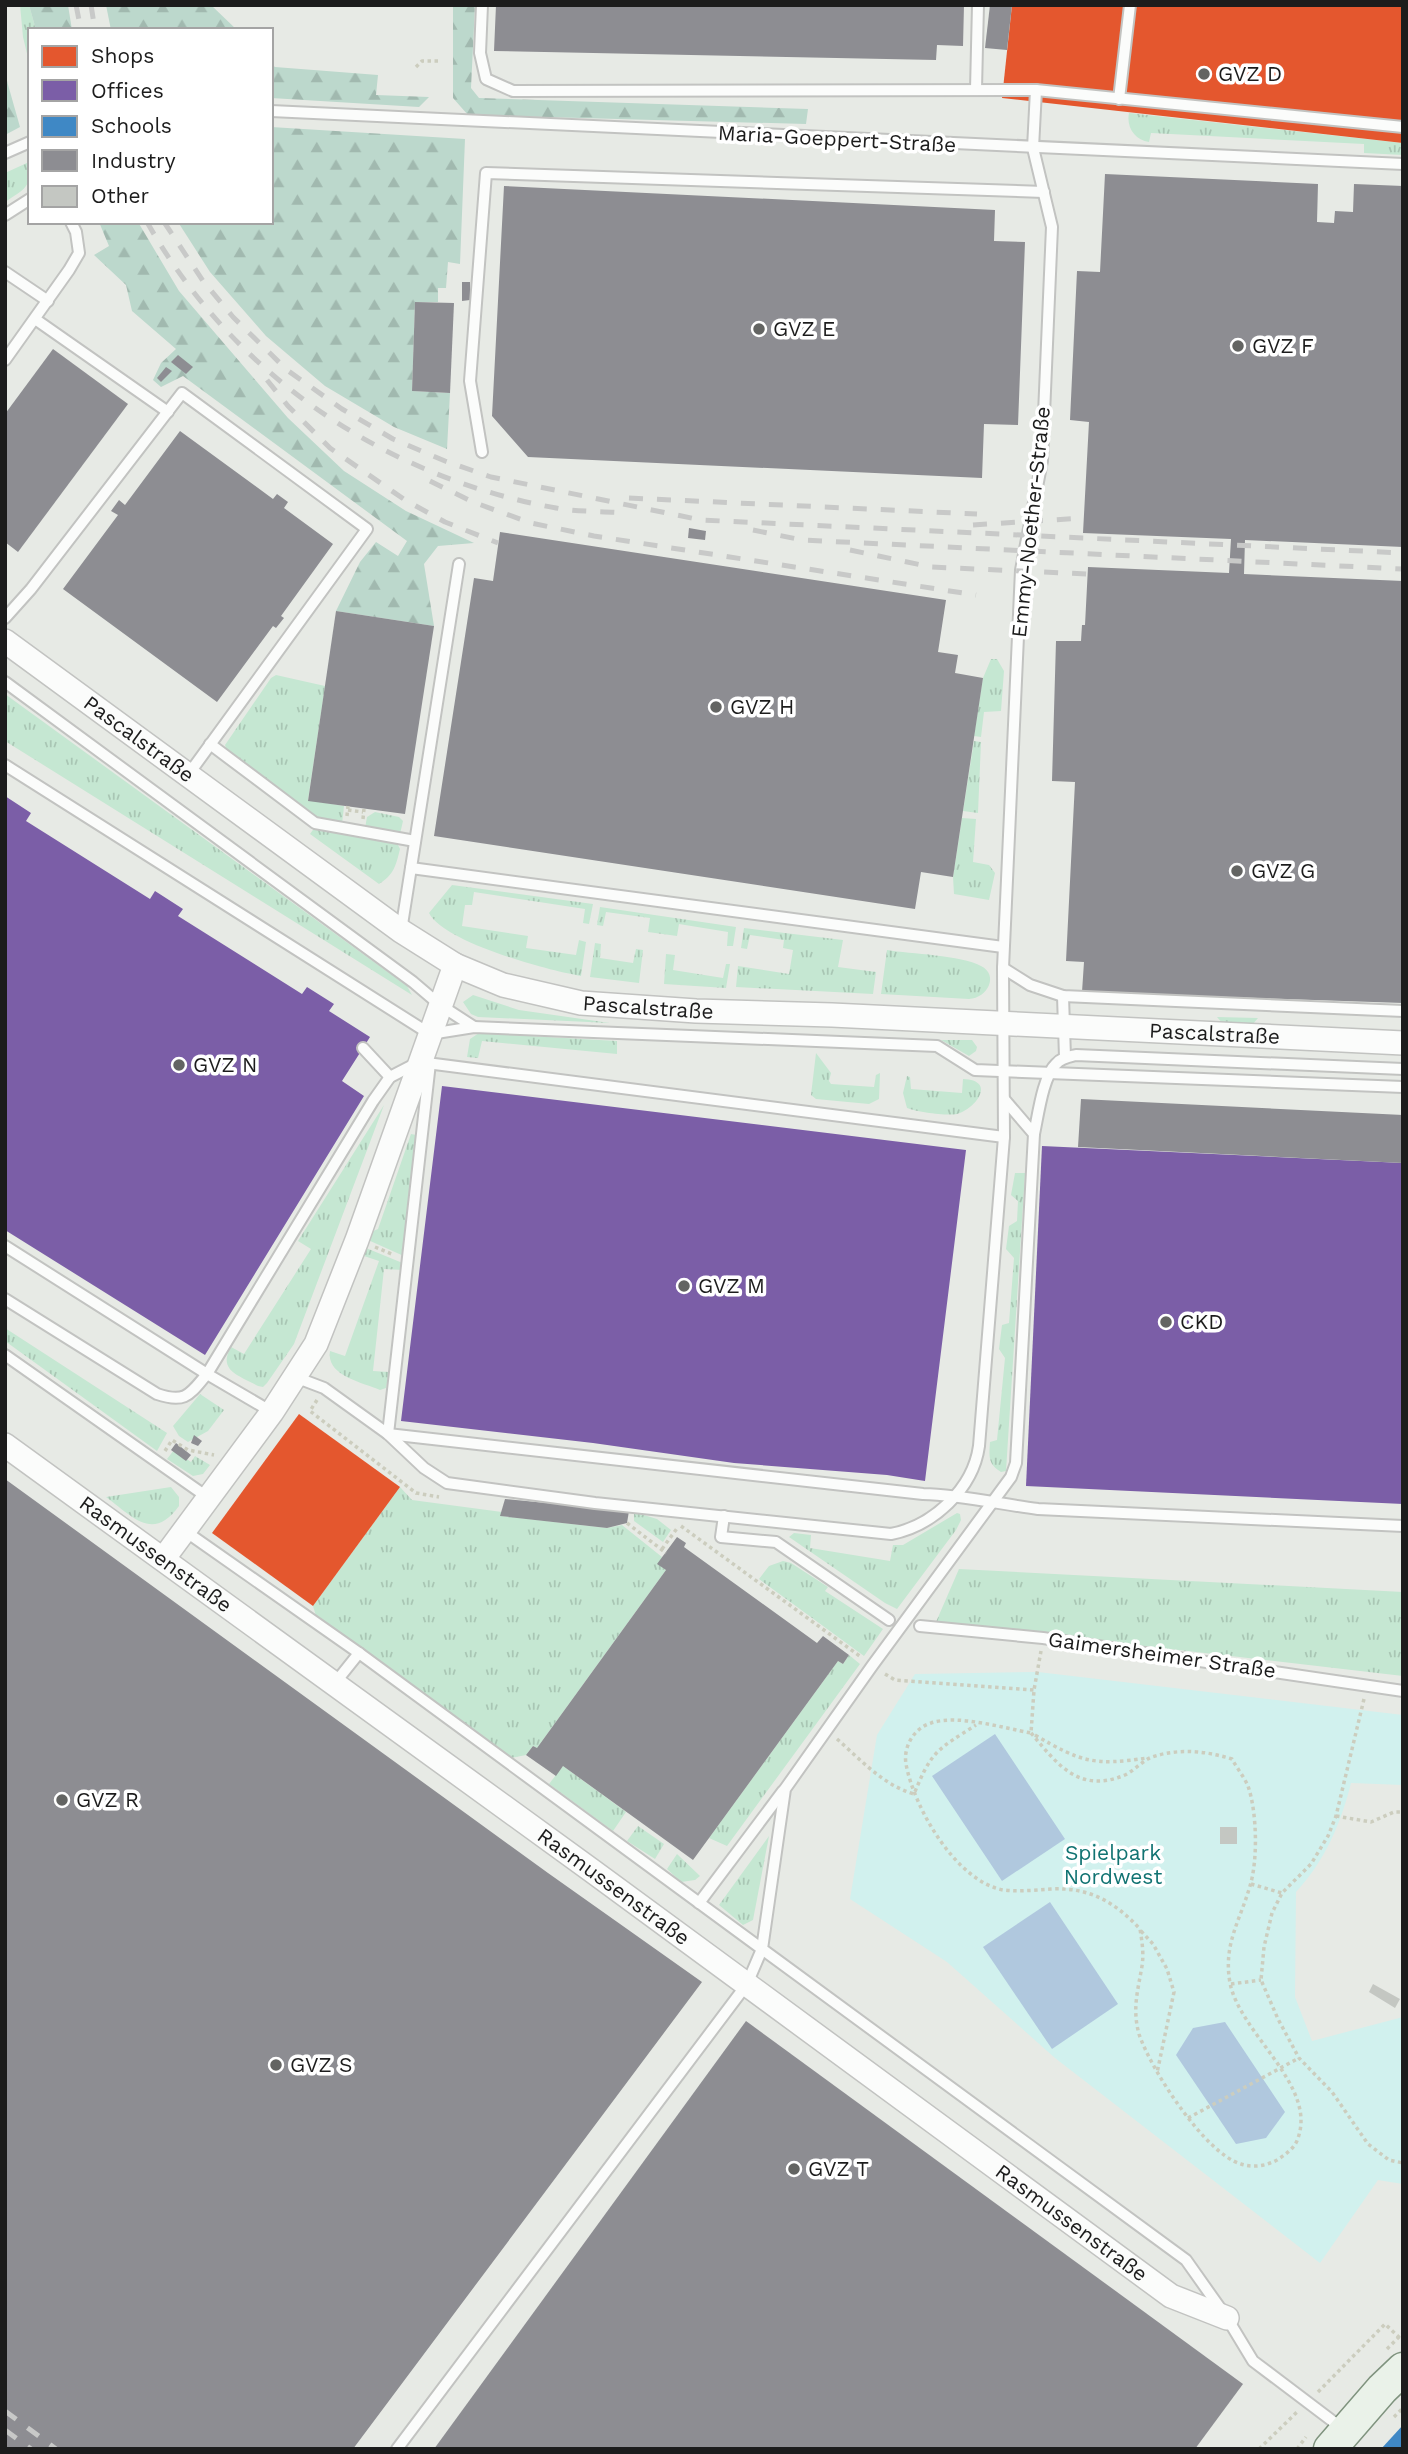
<svg xmlns="http://www.w3.org/2000/svg" width="1408" height="2454" viewBox="0 0 1408 2454" font-family="'Work Sans',sans-serif">
  <style>
    .grass { fill: url(#grass-tufts) }
    .forest { fill: url(#forest-firs) }
    .park { fill: #d1f1ee }
    .pitch { fill: #b0c8de }
    .shops { fill: #e4572e }
    .offices { fill: #7b5ea7 }
    .schools { fill: #3f88c5 }
    .industry { fill: #8d8d92 }
    .building { fill: #c4c7c2 }
    .lines { fill: none; stroke-linecap: round; stroke-linejoin: round }
    .lane-casing { stroke: #c2c3c1; stroke-width: 14 }
    .street-casing { stroke: #c2c3c1; stroke-width: 26 }
    .secondary-casing { stroke: #7f937e; stroke-width: 35 }
    .path { stroke: #cccdbe; stroke-width: 3.5; stroke-dasharray: 3.5 3.5; stroke-linecap: butt }
    .lane { stroke: #fbfcfb; stroke-width: 10 }
    .street { stroke: #fbfcfb; stroke-width: 23 }
    .secondary { stroke: #eaf2e9; stroke-width: 32 }
    .rail { stroke: #c8c9c8; stroke-width: 5; stroke-dasharray: 14 14; stroke-linecap: butt }
    .poi-dot { fill: #636462; stroke: #fff; stroke-width: 2.5 }
    .labels { text-anchor: middle; stroke-width: 7; stroke-linejoin: round; paint-order: stroke }
    .poi-label { font-size: 21px; fill: #1c1c1c; stroke: #fff; text-anchor: start }
    .street-label { font-size: 21px; fill: #1c1c1c; stroke: #fff }
    .park-label { font-size: 21px; fill: #117372; stroke: #fff }
  </style>
  <defs>
    <pattern id="grass-tufts" width="24" height="20" patternUnits="userSpaceOnUse" patternTransform="scale(1.75)"><rect width="24" height="20" fill="#c5e7d2"/><path d="M3 7l-1-3M5 7V3M7 7l1-3M15 17l-1-3M17 17v-4M19 17l1-3" fill="none" stroke="#a9c6b4"/></pattern>
    <pattern id="forest-firs" width="22" height="20" patternUnits="userSpaceOnUse" patternTransform="scale(1.75)"><rect width="22" height="20" fill="#bcd8cc"/><path d="M5 1l3.5 6h-7zM16 11l3.5 6h-7z" fill="#a1b9af"/></pattern>
  </defs>
  <rect width="100%" height="100%" fill="#e7eae5"/>
  <g class="grass">
    <polygon points="20,5 29,5 36,30 30,30 30,66 23,37"/>
    <path d="M1129 113 1403 143V155L1364 153V144L1151 133 1149 142C1135 140 1126 127 1129 113Z"/>
    <path d="M29 162C32 187 25 189 5 202V173Z"/>
    <polygon points="991,659 997,659 1004,671 1001,711 984,712 981,737 974,736 983,678"/>
    <polygon points="276,675 325,686 308,800 344,806 342,824 321,820 227,751 225,745 271,678"/>
    <polygon points="5,694 407,986 412,995 5,741"/>
    <polygon points="974,741 981,742 978,813 963,811"/>
    <polygon points="375,812 399,817 403,821 400,834 365,828 367,817"/>
    <polygon points="962,818 976,819 973,862 989,865 995,873 989,900 954,894 953,877"/>
    <path d="M315 827 396 841 400 849C396 865 394 875 379 884L310 834Z"/>
    <path d="M452 885 593 904 589 924 583 923 585 909 474 892 472 905H465L462 926 528 936 526 948 576 955 579 940 586 942 581 976C549 971 443 942 429 913Z"/>
    <polygon points="600,907 736,927 733,946 727,946 728,932 679,924 677,936 648,932 650,918 606,912 603,926 597,925"/>
    <polygon points="744,928 843,940 838,967 876,972 873,994 736,987 738,966 789,974 793,950 783,948 784,940 750,935 747,949 741,948"/>
    <polygon points="595,943 601,944 600,958 633,963 636,949 643,950 639,983 590,977"/>
    <path d="M887 950C911 954 961 955 981 966 999 975 988 998 969 999L881 994Z"/>
    <polygon points="666,954 675,955 673,970 723,978 726,964 730,964 726,988 664,984"/>
    <polygon points="473,995 519,1010 610,1023 478,1017 471,1014 463,1002"/>
    <polygon points="1217,1017 1258,1018 1252,1025 1223,1024"/>
    <polygon points="479,1033 617,1041 617,1054 482,1041 478,1058 467,1057 470,1039"/>
    <polygon points="941,1040 972,1040 977,1047 976,1051 969,1056"/>
    <polygon points="816,1053 831,1073 829,1081 831,1084 874,1087 876,1075 880,1073 879,1099 869,1104 816,1099 811,1095"/>
    <path d="M907 1076 910 1077 911 1089 962 1093 963 1079C997 1080 976 1109 957 1114 946 1116 917 1112 907 1108L903 1093Z"/>
    <path d="M384 1105 294 1344 267 1383 263 1387 258 1386C240 1376 217 1371 231 1347L244 1354 311 1249 298 1241Z"/>
    <polygon points="411,1134 416,1135 404,1238 407,1243 406,1257 368,1240 371,1232 378,1229"/>
    <path d="M1015 1173H1025L1006 1471 1001 1472C988 1464 989 1457 990 1442L997 1440 1005 1358 999 1349 1002 1325 1009 1323 1014 1258 1006 1249 1009 1226 1017 1221 1018 1201 1011 1195Z"/>
    <path d="M366 1248 405 1264 403 1270 384 1269 373 1371 389 1372 386 1388 380 1390C362 1382 326 1376 330 1351L345 1356 379 1261 364 1256Z"/>
    <polygon points="5,1328 167,1433 157,1451 5,1341"/>
    <polygon points="200,1394 224,1410 208,1431 188,1442 179,1436 173,1426"/>
    <polygon points="174,1450 191,1462 195,1456 210,1465 203,1474 193,1476 167,1459"/>
    <path d="M171 1487 179 1497V1506C153 1542 133 1517 106 1497Z"/>
    <polygon points="400,1487 412,1500 502,1512 501,1516 607,1528 622,1525 662,1557 658,1564 666,1570 537,1748 533,1746 526,1755 511,1758 316,1616 313,1606"/>
    <polygon points="634,1512 657,1519 671,1530 663,1542 634,1521"/>
    <polygon points="957,1513 960,1514 961,1520 956,1530 897,1609 885,1603 789,1537 794,1533 811,1535 810,1548 890,1561 893,1545 903,1545"/>
    <polygon points="783,1561 791,1563 828,1587 825,1591 883,1629 864,1656 759,1579 769,1566"/>
    <polygon points="959,1569 1403,1592 1403,1676 936,1622"/>
    <polygon points="849,1655 860,1664 727,1846 709,1838 838,1661 843,1664"/>
    <polygon points="563,1766 626,1812 613,1831 549,1784"/>
    <polygon points="638,1826 664,1844 655,1859 627,1841"/>
    <polygon points="769,1836 753,1920 743,1925 719,1905"/>
    <polygon points="677,1854 700,1876 695,1880 681,1882 667,1869"/>
  </g>
  <g class="forest">
    <polygon points="29,5 68,5 72,30 36,30"/>
    <polygon points="106,5 211,5 237,30 111,30"/>
    <polygon points="453,5 475,5 471,88 479,98 808,109 806,124 468,115 453,98"/>
    <polygon points="271,64 275,67 378,75 376,95 429,97 419,107 271,98"/>
    <polygon points="5,74 20,127 5,135"/>
    <polygon points="271,127 465,139 460,264 448,262 446,288 438,288 438,302 415,302 412,391 450,393 447,449 394,427 325,386 266,336 210,272 178,222 271,222"/>
    <polygon points="99,222 138,222 179,291 288,418 344,471 406,511 474,543 438,546 424,564 434,626 336,611 360,562 376,542 398,556 407,541 183,376 161,387 153,380 161,363 176,349 132,311 126,285 94,255 109,246"/>
  </g>
  <path class="park" d="M1038 1672 1403 1715V1785L1351 1783C1341 1823 1325 1861 1296 1892L1295 1997 1312 2041 1403 2017V2184L1378 2180 1320 2263 1055 2058 947 1962 850 1899 877 1735 915 1674Z"/>
  <g class="pitch">
    <polygon points="995,1734 1065,1839 1002,1881 932,1776"/>
    <polygon points="1050,1902 1118,2004 1052,2049 983,1947"/>
    <polygon points="1225,2022 1285,2112 1266,2138 1236,2144 1176,2055 1193,2028"/>
  </g>
  <g class="shops">
    <polygon points="1012,5 1403,5 1403,143 1002,98"/>
    <polygon points="299,1414 400,1487 313,1606 212,1533"/>
  </g>
  <g class="offices">
    <polygon points="5,796 31,813 26,821 150,899 155,891 183,909 178,916 302,994 307,987 334,1004 329,1011 370,1037 342,1081 364,1096 205,1355 5,1230"/>
    <polygon points="442,1086 966,1150 925,1481 887,1475 734,1463 593,1443 401,1421"/>
    <polygon points="1042,1146 1403,1163 1403,1504 1026,1486"/>
  </g>
  <polygon class="schools" points="1403,2425 1403,2449 1381,2449"/>
  <g class="industry">
    <polygon points="496,5 964,5 963,46 937,45 936,60 494,51"/>
    <polygon points="990,5 1012,5 1007,50 985,48"/>
    <polygon points="1105,174 1318,184 1317,222 1334,223 1335,211 1353,212 1354,184 1403,186 1403,547 1245,540 1244,574 1403,581 1403,1003 1082,992 1084,962 1066,961 1075,782 1052,781 1056,641 1081,641 1082,625 1085,625 1088,567 1229,573 1231,539 1083,533 1089,422 1070,420 1077,271 1100,272"/>
    <polygon points="504,186 995,210 994,241 1025,242 1018,425 984,424 982,478 528,457 492,416"/>
    <polygon points="462,282 470,282 470,300 462,301"/>
    <polygon points="415,302 454,303 450,393 412,391"/>
    <polygon points="53,349 128,404 18,552 5,542 5,414"/>
    <polygon points="178,355 193,367 186,374 171,362"/>
    <polygon points="166,367 172,371 161,382 157,378"/>
    <polygon points="180,431 273,499 277,494 288,502 284,508 333,544 281,616 284,618 276,628 273,626 217,702 63,589 118,515 111,511 119,500 125,505"/>
    <polygon points="689,528 706,531 705,540 688,538"/>
    <polygon points="500,532 946,600 938,652 958,655 955,673 983,678 953,877 921,872 915,909 434,836 474,578 493,581"/>
    <polygon points="336,611 434,626 405,814 308,801"/>
    <polygon points="1081,1099 1403,1115 1403,1163 1078,1147"/>
    <polygon points="194,1435 202,1441 198,1446 191,1443"/>
    <polygon points="176,1443 191,1455 186,1461 171,1450"/>
    <polygon points="5,1479 548,1873 702,1982 353,2449 5,2449"/>
    <polygon points="505,1499 629,1511 627,1523 607,1528 500,1516"/>
    <polygon points="677,1537 686,1543 684,1547 817,1643 823,1636 849,1655 843,1664 838,1661 693,1860 563,1766 556,1776 526,1755 533,1746 537,1748 666,1570 657,1564"/>
    <polygon points="746,2021 1243,2384 1195,2449 434,2449"/>
  </g>
  <g class="building">
    <rect x="1220" y="1827" width="17" height="17"/>
    <polygon points="1373,1984 1400,1999 1395,2008 1369,1992"/>
  </g>
  <g class="lines">
    <defs>
      <g id="lane">
        <polyline points="482,5 480,53 486,79 513,91 1036,90 1403,127"/>
        <polyline points="976,89 978,5"/>
        <polyline points="1119,99 1130,5"/>
        <polyline points="271,111 1403,164"/>
        <polyline points="5,153 30,142"/>
        <polyline points="5,215 30,199"/>
        <polyline points="5,272 48,301"/>
        <polyline points="35,319 168,412"/>
        <polyline points="5,360 69,270 79,253 76,232 71,222"/>
        <polyline points="482,452 470,381 486,173 1044,192"/>
        <polyline points="5,618 31,589 182,393 367,529 188,775"/>
        <polyline points="5,682 413,982 440,1005 474,1027"/>
        <polyline points="210,744 315,823 415,841"/>
        <polyline points="5,765 430,1034 474,1027 937,1046 975,1070 1403,1087"/>
        <polyline points="411,868 1003,947"/>
        <polyline points="401,931 459,564"/>
        <polyline points="1003,968 1030,985 1063,996 1403,1011"/>
        <polyline points="1063,996 1065,1057"/>
        <polyline points="363,1048 390,1077"/>
        <polyline points="1004,1099 1034,1134 1016,1463 1011,1477 872,1666 785,1789 762,1949 1186,2260 1227,2318 1253,2361 1343,2429"/>
        <path d="M1034 1134C1038 1116 1043 1076 1056 1064 1061 1058 1068 1057 1076 1055L1403 1069"/>
        <polyline points="5,1246 207,1374 373,1101 390,1077 419,1062 1004,1137"/>
        <path d="M5 1299 157 1394C186 1404 190 1394 207 1374L272 1412"/>
        <polyline points="5,1355 210,1499"/>
        <path d="M295 1377 324 1388 388 1434 424 1468 447 1483 595 1503 891 1534C933 1526 973 1489 979 1446L1004 1137 1003 968 1021 570 1042 461 1052 227 1033 148 1036 90"/>
        <path d="M388 1434 923 1494C962 1495 999 1504 1038 1509L1403 1526"/>
        <polyline points="388,1434 430,1063"/>
        <polyline points="724,1516 721,1537 776,1542 889,1620"/>
        <polyline points="185,1531 359,1653 762,1949 747,1984 397,2449"/>
        <polyline points="920,1626 1043,1638 1403,1691"/>
        <polyline points="335,1683 359,1653"/>
        <polyline points="699,1903 783,1791"/>
      </g>
      <g id="street">
        <path id="s1" d="M5 641 401 931 455 965 503 985 581 1003 696 1011 832 1015 1403 1043"/>
        <path id="s2" d="M5 1445 591 1870 1171 2296 1227 2318"/>
        <polyline points="164,1558 272,1412 316,1344 357,1240 455,965"/>
      </g>
      <polyline id="secondary" points="1330,2449 1382,2389 1403,2369"/>
    </defs>
    <use href="#lane" class="lane-casing"/>
    <use href="#street" class="street-casing"/>
    <use href="#secondary" class="secondary-casing"/>
    <g class="path">
      <polyline points="416,67 422,61 441,61"/>
      <polyline points="348,810 363,812"/>
      <polyline points="347,816 348,806"/>
      <polyline points="363,819 364,809"/>
      <polyline points="375,1247 394,1255"/>
      <polyline points="317,1400 310,1411 416,1493 439,1497"/>
      <polyline points="165,1451 172,1440 188,1450 214,1455"/>
      <polyline points="627,1523 666,1553"/>
      <polyline points="681,1526 861,1657"/>
      <polyline points="662,1549 678,1527"/>
      <polyline points="885,1674 895,1680 1034,1690"/>
      <polyline points="1364,1699 1336,1816 1328,1836 1311,1864 1282,1893 1272,1913 1264,1947 1261,1980 1278,2019 1299,2058 1332,2092 1368,2144 1389,2160 1403,2163"/>
      <path d="M1031 1733C1058 1765 1079 1794 1125 1775 1135 1770 1142 1761 1152 1757 1179 1748 1206 1751 1232 1759 1237 1768 1244 1777 1248 1786 1257 1812 1258 1860 1250 1886 1240 1921 1223 1944 1230 1983 1240 2034 1317 2085 1298 2138 1295 2148 1286 2154 1277 2160 1266 2166 1253 2168 1241 2164 1205 2154 1150 2068 1139 2034 1132 2009 1138 1990 1142 1966 1144 1954 1142 1941 1140 1929 1115 1902 1089 1887 1051 1889 1035 1890 1019 1892 1003 1890 956 1881 914 1808 906 1764 903 1747 914 1728 931 1723 958 1714 1003 1728 1031 1733L1034 1690 1041 1651"/>
      <path d="M1035 1735C1081 1762 1094 1766 1147 1758"/>
      <path d="M837 1739C861 1760 883 1785 914 1794 932 1750 937 1750 976 1725"/>
      <polyline points="1336,1816 1371,1822 1394,1812 1403,1812"/>
      <polyline points="1251,1884 1282,1893"/>
      <polyline points="1141,1931 1153,1944 1167,1969 1174,1992 1157,2073"/>
      <polyline points="1231,1984 1261,1980"/>
      <polyline points="1188,2118 1299,2058"/>
      <polyline points="1387,2349 1403,2333"/>
      <polyline points="1318,2392 1385,2324 1403,2341"/>
      <polyline points="1394,2417 1403,2408"/>
      <polyline points="1259,2449 1297,2412"/>
      <polyline points="1297,2449 1306,2437"/>
    </g>
    <use href="#lane" class="lane"/>
    <use href="#street" class="street"/>
    <use href="#secondary" class="secondary"/>
    <g class="rail">
      <polyline points="76,5 81,30"/>
      <polyline points="91,5 95,30"/>
      <path d="M147 222C233 375 384 477 556 508 578 512 602 511 625 513"/>
      <polyline points="164,222 203,281 233,317 287,370 342,409 393,439 445,461 491,477 701,520 1403,553"/>
      <polyline points="267,380 288,406 330,448 405,500 445,522 498,543"/>
      <polyline points="430,481 473,502 531,523 594,536 976,595"/>
      <polyline points="629,498 977,514"/>
      <polyline points="973,525 1084,518"/>
      <polyline points="753,530 802,540 1403,569"/>
      <polyline points="850,550 931,567 1088,574"/>
      <polyline points="5,2411 56,2449"/>
      <polyline points="5,2430 31,2449"/>
    </g>
  </g>
  <g class="poi-dot">
    <circle cx="1204" cy="74" r="7"/>
    <circle cx="759" cy="329" r="7"/>
    <circle cx="1238" cy="346" r="7"/>
    <circle cx="716" cy="707" r="7"/>
    <circle cx="1237" cy="871" r="7"/>
    <circle cx="179" cy="1065" r="7"/>
    <circle cx="684" cy="1286" r="7"/>
    <circle cx="1166" cy="1322" r="7"/>
    <circle cx="62" cy="1800" r="7"/>
    <circle cx="276" cy="2065" r="7"/>
    <circle cx="794" cy="2169" r="7"/>
  </g>
  <g class="labels">
    <g class="poi-label">
      <text x="1218" y="81">GVZ D</text>
      <text x="773" y="336">GVZ E</text>
      <text x="1252" y="353">GVZ F</text>
      <text x="730" y="714">GVZ H</text>
      <text x="1251" y="878">GVZ G</text>
      <text x="193" y="1072">GVZ N</text>
      <text x="698" y="1293">GVZ M</text>
      <text x="1180" y="1329">CKD</text>
      <text x="76" y="1807">GVZ R</text>
      <text x="290" y="2072">GVZ S</text>
      <text x="808" y="2176">GVZ T</text>
    </g>
    <g class="street-label">
      <text transform="translate(837 139) rotate(3)" y="7">Maria-Goeppert-Straße</text>
      <text transform="translate(1031 522) rotate(-84)" y="7">Emmy-Noether-Straße</text>
      <text dy="7" stroke="none"><textPath href="#s1" startOffset="166">Pascalstraße</textPath></text>
      <text dy="7" stroke="none"><textPath href="#s1" startOffset="754">Pascalstraße</textPath></text>
      <text dy="7" stroke="none"><textPath href="#s1" startOffset="1321">Pascalstraße</textPath></text>
      <text dy="7" stroke="none"><textPath href="#s2" startOffset="186">Rasmussenstraße</textPath></text>
      <text transform="translate(1162 1655) rotate(8)" y="7">Gaimersheimer Straße</text>
      <text dy="7" stroke="none"><textPath href="#s2" startOffset="752">Rasmussenstraße</textPath></text>
      <text dy="7" stroke="none"><textPath href="#s2" startOffset="1320">Rasmussenstraße</textPath></text>
    </g>
    <g class="park-label">
      <text x="1113" y="1860">Spielpark<tspan x="1113" dy="24">Nordwest</tspan></text>
    </g>
  </g>
  <rect width="1408" height="2454" fill="none" stroke="#1c1c1c" stroke-width="14"/>
  <rect x="28" y="28" width="245" height="196" fill="#ffffff" stroke="#a4a4a4" stroke-width="2"/>
  <rect x="42" y="46" width="35" height="21" fill="#e4572e" stroke="#a4a4a4" stroke-width="2"/>
  <text x="91" y="63" font-size="21" fill="#1c1c1c">Shops</text>
  <rect x="42" y="80" width="35" height="21" fill="#7b5ea7" stroke="#a4a4a4" stroke-width="2"/>
  <text x="91" y="98" font-size="21" fill="#1c1c1c">Offices</text>
  <rect x="42" y="116" width="35" height="21" fill="#3f88c5" stroke="#a4a4a4" stroke-width="2"/>
  <text x="91" y="133" font-size="21" fill="#1c1c1c">Schools</text>
  <rect x="42" y="150" width="35" height="21" fill="#8d8d92" stroke="#a4a4a4" stroke-width="2"/>
  <text x="91" y="168" font-size="21" fill="#1c1c1c">Industry</text>
  <rect x="42" y="186" width="35" height="21" fill="#c4c7c2" stroke="#a4a4a4" stroke-width="2"/>
  <text x="91" y="203" font-size="21" fill="#1c1c1c">Other</text>
</svg>
